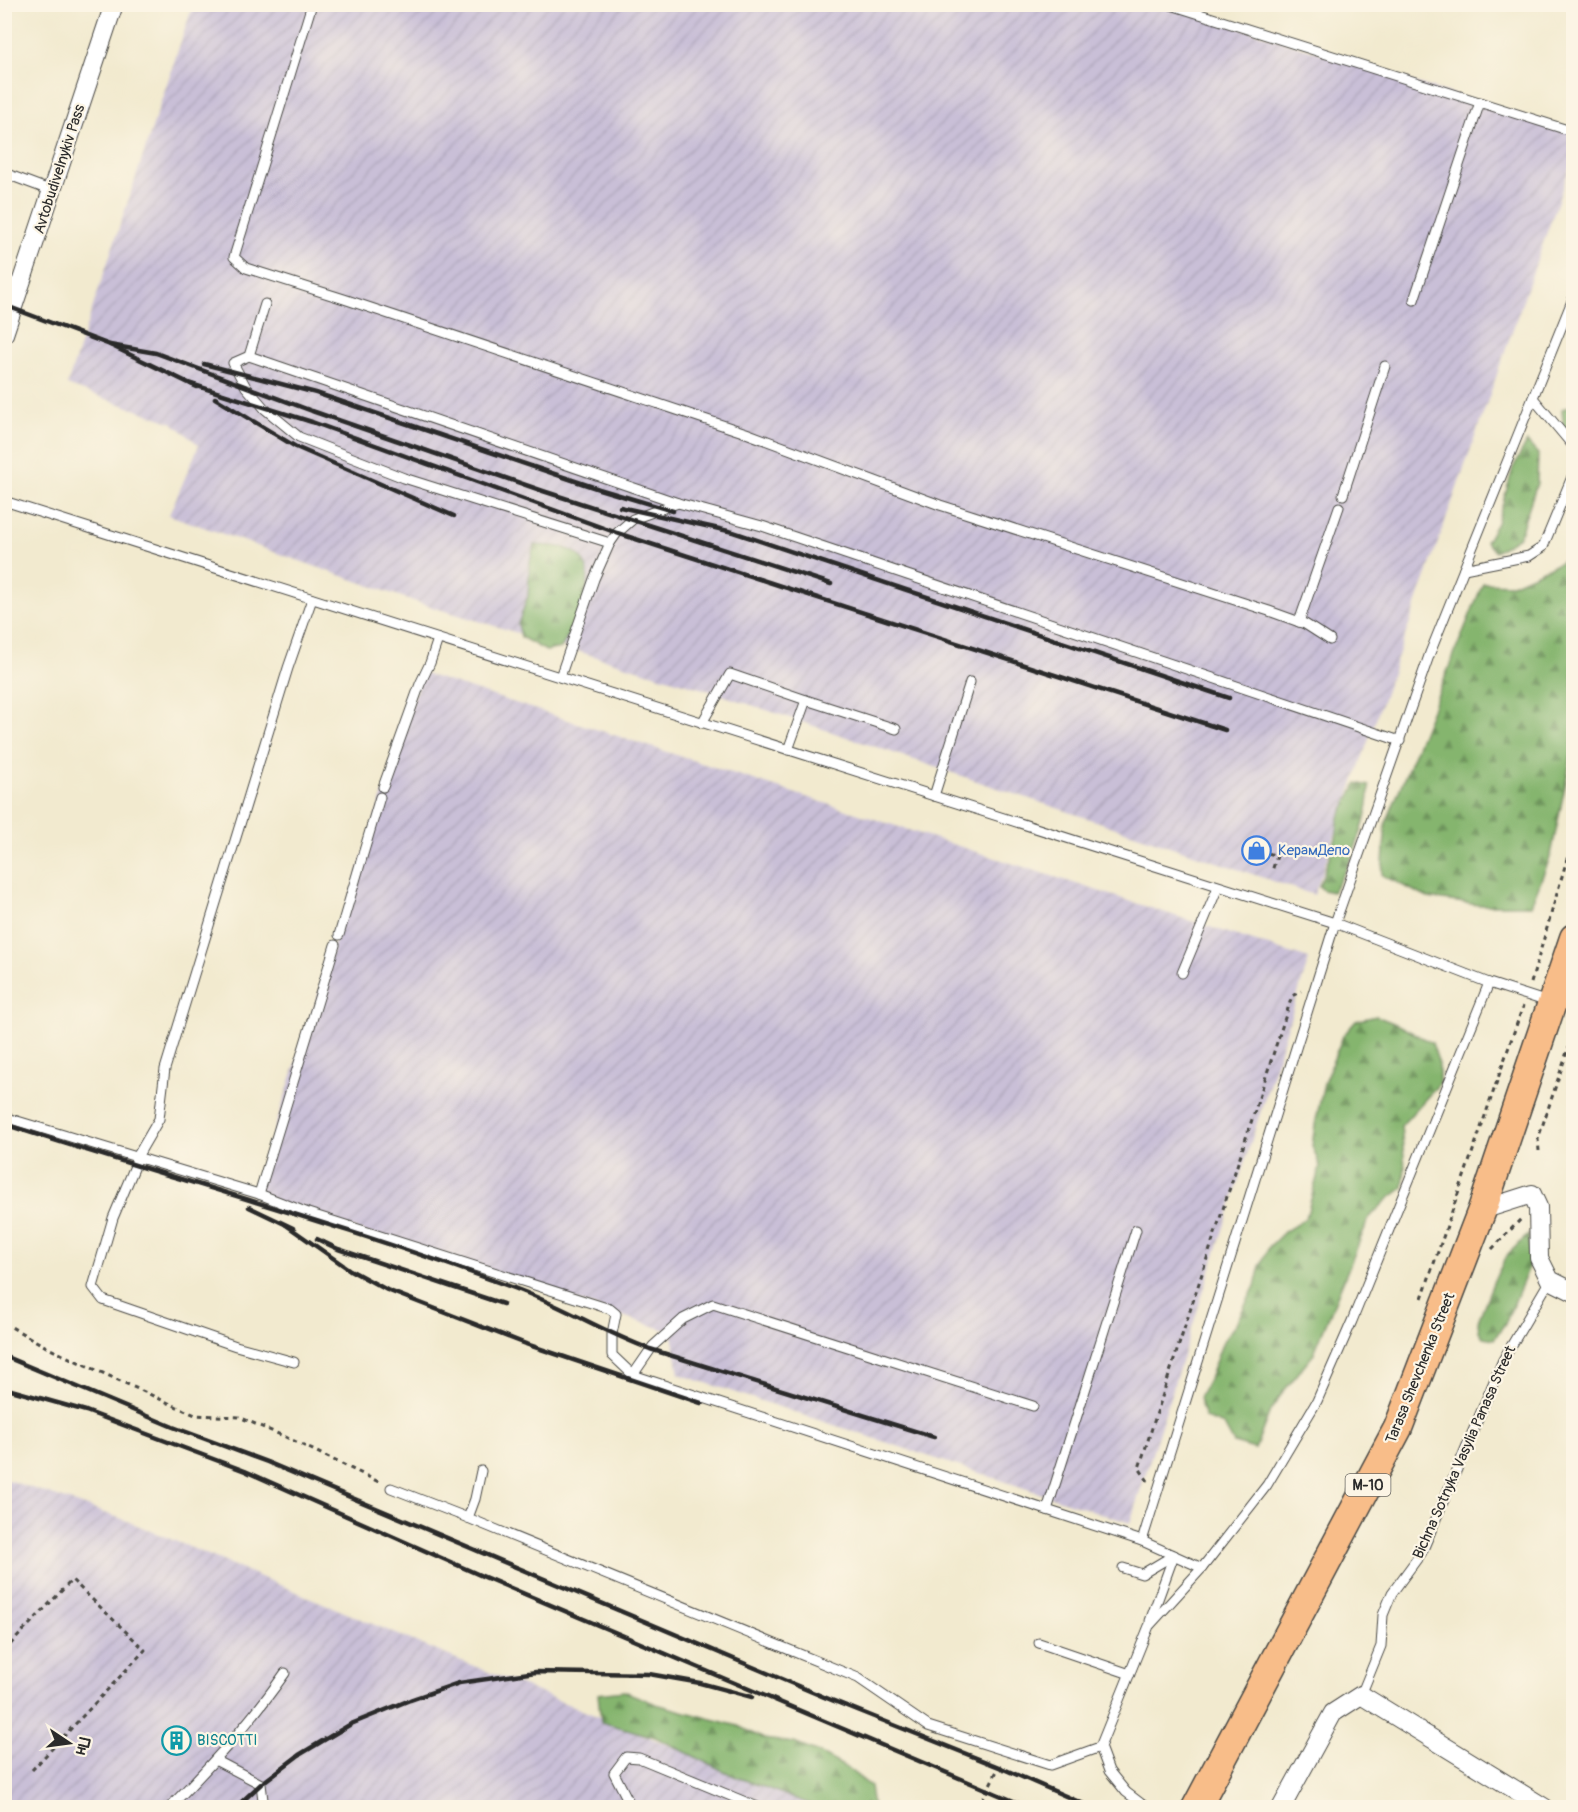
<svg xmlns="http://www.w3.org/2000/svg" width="1578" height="1812" viewBox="0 0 1578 1812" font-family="Pangolin,sans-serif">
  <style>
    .industrial { fill: url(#industrial-furrows) }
    .forest { fill: url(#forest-firs); stroke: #58704c; stroke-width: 1.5 }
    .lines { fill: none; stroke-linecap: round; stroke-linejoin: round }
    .lane-casing { stroke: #494844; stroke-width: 11 }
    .street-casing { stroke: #494844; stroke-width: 20 }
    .primary-casing { stroke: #494844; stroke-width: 31 }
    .path { stroke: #494844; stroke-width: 3; stroke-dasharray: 4.5 4.5; stroke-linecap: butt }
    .lane { stroke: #fff; stroke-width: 9 }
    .street { stroke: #fff; stroke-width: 18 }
    .primary { stroke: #f8bd89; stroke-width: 28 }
    .rail { stroke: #2b2b2b; stroke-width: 4.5 }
    .labels { text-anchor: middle; stroke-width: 4.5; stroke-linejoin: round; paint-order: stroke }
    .shield { fill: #fcf5e5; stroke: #6a6863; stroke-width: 1.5 }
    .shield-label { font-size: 14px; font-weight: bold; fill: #2b2b2b }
    .street-label { font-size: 15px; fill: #2b2b2b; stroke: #fcf5e5 }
    .shop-label { font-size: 15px; fill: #366cbe; stroke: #fcf5e5; text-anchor: start }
    .culture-label { font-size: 15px; fill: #0d838f; stroke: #fcf5e5; text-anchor: start }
  </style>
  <defs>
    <pattern id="industrial-furrows" width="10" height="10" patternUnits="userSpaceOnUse" patternTransform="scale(1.5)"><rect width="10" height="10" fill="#c9bfd7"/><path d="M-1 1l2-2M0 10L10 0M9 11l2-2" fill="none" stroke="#ada4b9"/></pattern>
    <pattern id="forest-firs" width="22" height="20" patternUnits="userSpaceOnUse" patternTransform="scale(1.5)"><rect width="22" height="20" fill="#85b56e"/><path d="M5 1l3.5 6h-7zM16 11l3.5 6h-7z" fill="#6d935b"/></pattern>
  </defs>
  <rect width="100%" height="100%" fill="#fcf5e5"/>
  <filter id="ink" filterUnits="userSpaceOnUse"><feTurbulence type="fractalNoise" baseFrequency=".0167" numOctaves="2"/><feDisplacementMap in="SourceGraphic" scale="12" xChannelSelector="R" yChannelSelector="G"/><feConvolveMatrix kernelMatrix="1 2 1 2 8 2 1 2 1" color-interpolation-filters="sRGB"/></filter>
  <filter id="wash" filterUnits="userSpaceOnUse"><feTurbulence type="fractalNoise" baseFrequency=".008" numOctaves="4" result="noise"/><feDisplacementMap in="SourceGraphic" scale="24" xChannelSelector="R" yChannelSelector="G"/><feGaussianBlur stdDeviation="1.35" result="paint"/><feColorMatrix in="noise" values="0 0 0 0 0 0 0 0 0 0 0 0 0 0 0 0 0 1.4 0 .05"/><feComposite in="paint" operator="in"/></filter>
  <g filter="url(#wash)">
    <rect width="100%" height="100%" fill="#f2eacf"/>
    <g class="industrial">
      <polygon points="193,5 1168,5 1573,132 1573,158 1314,895 710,691 425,605 169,515 199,445 173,423 67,385"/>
      <polygon points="422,673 1309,959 1130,1523 679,1374 672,1332 253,1196"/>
      <polygon points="5,1479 125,1520 437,1651 820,1807 5,1808"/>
    </g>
    <g class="forest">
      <polygon points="1573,405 1573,451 1564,434 1562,409"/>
      <polygon points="1527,442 1538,454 1537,483 1519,537 1495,552 1486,542 1497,523 1513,468"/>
      <path d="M534 545C548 546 564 545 576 553 604 572 574 628 561 648L546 651 521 637 518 624 528 596 530 562Z"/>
      <polygon points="1573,554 1573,747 1551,855 1531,905 1479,905 1428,898 1382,875 1386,823 1483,583 1512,584 1559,563"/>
      <path d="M1357 783 1369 786C1371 815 1350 868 1332 892L1323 890 1319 886 1336 838 1339 817Z"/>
      <polygon points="1376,1016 1396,1024 1432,1043 1439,1064 1439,1084 1401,1126 1405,1167 1403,1188 1386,1201 1369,1218 1313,1355 1283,1392 1270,1411 1255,1449 1234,1443 1224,1425 1205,1418 1199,1398 1209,1379 1223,1341 1235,1325 1255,1286 1260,1266 1269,1247 1284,1232 1306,1218 1320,1166 1312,1146 1315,1125 1324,1083 1343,1036 1356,1021"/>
      <polygon points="1529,1234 1529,1267 1506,1322 1494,1339 1483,1337 1479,1331 1478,1321 1494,1280 1508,1254"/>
      <polygon points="624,1691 656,1704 738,1726 764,1739 794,1743 821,1754 847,1768 870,1786 873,1807 818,1807 734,1776 655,1737 601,1722 598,1694"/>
    </g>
  </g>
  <g filter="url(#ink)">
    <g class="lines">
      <defs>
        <g id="lane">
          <polyline points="312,4 234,257 246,268 344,299 746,433 940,505 1269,611 1305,624 1330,640"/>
          <polyline points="1168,4 1574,132"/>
          <polyline points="4,173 52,191"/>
          <polyline points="4,278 19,288"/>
          <polyline points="1414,300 1480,102"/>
          <polyline points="265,304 249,356 233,363 246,387 265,409 299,437 404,478 610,543 617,533 633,519 678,503 762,526 1400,741"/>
          <polyline points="249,356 678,503"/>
          <polyline points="1533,398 1574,447"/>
          <polyline points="1343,495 1385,366"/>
          <polyline points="4,501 1335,923 1489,983 1548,1002"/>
          <polyline points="1464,569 1529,556 1543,547 1574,472"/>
          <polyline points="1299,622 1339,507"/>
          <polyline points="560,677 594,579 610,543"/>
          <polyline points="702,723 730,674 806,700"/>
          <polyline points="788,750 806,700 896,729"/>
          <polyline points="383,787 420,684 430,663 438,639"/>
          <polyline points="934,796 970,682"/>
          <polyline points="339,935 380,797"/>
          <polyline points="1182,973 1218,887"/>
          <polyline points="4,1117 259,1194 308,1213 610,1309 616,1314 612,1334 612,1355 633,1375 1142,1541 1202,1568"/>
          <polyline points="259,1194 335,945"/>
          <polyline points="294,1362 236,1346 103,1300 93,1287 113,1218 135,1166 137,1157 159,1119 165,1069 288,668 312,599"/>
          <polyline points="633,1375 653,1346 683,1319 713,1304 1033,1406"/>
          <polyline points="481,1471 475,1499 468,1518 858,1678 928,1726 1050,1765 1100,1747"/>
          <polyline points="391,1488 468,1518"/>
          <polyline points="1047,1510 1136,1230"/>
          <polyline points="1142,1541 1335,923 1430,653 1574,296"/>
          <polyline points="1123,1568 1142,1574 1174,1555"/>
          <polyline points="1150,1621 1174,1555"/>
          <polyline points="1039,1643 1130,1674"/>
          <polyline points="1361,1695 1381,1646 1383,1615 1392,1593 1422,1552 1503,1360 1550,1280"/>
          <polyline points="215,1760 261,1784 264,1808"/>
          <path d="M169 1808C211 1765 251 1722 285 1673"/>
          <polyline points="632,1808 614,1773 626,1757 639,1758 760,1808"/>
          <polyline points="1147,1808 1126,1792 1109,1771 1100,1747 1149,1626 1202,1568 1267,1485 1317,1401 1352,1321 1489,983"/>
        </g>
        <g id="street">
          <polyline points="4,334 114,4"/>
          <polyline points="1482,1210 1532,1194 1538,1207 1539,1258 1550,1280 1574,1292"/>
          <polyline points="1281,1808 1333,1713 1361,1695 1545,1808"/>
        </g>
        <polyline id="primary" points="1196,1808 1398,1428 1482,1210 1574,938"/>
      </defs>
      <use href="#lane" class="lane-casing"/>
      <use href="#street" class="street-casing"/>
      <use href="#primary" class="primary-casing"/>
      <g class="path">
        <polyline points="1268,853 1277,856 1272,871"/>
        <polyline points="1531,983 1574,835"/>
        <polyline points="1539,1151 1538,1139 1574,1031"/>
        <polyline points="1492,1249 1521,1219"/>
        <polyline points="1422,1298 1523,1006"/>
        <polyline points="4,1323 50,1349 195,1415 239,1417 290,1439 381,1483"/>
        <polyline points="1148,1481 1139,1468 1292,996 1301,991"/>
        <polyline points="4,1651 72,1580 145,1650 32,1770"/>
        <polyline points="978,1808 999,1767 1005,1764"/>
      </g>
      <use href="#lane" class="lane"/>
      <use href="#street" class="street"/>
      <use href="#primary" class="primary"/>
      <g class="rail">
        <polyline points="4,305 110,345 197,387"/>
        <polyline points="110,345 156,353 312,411 543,491 831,584"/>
        <polyline points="204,364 316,393 599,489 673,511"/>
        <polyline points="191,384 312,422 617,533 1225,730"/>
        <polyline points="215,398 296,447 454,516"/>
        <polyline points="620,507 733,532 1229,698"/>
        <path d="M4 1124C174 1179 347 1226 514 1288 561 1305 603 1332 650 1349L934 1437"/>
        <polyline points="249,1207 293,1228"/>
        <polyline points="286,1225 350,1270 387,1290 526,1344 701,1403"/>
        <polyline points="317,1239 338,1249 503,1304"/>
        <polyline points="4,1356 173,1427 267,1462 824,1697 999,1767 1093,1808"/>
        <polyline points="4,1388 86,1411 245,1471 482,1576 1030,1808"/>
        <polyline points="235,1808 261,1784 299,1755 351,1724 410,1700 459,1683 536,1672 649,1674 700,1683 752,1697"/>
      </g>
    </g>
  </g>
  <defs>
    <symbol id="shop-ring" viewBox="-11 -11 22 22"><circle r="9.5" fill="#fcf5e5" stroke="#3f7fe0" stroke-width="1.5"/><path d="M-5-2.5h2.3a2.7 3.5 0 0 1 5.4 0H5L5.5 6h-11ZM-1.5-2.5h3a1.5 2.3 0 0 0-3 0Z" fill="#3f7fe0"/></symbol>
    <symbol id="building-ring" viewBox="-11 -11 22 22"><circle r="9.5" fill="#fcf5e5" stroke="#0f9aa8" stroke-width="1.5"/><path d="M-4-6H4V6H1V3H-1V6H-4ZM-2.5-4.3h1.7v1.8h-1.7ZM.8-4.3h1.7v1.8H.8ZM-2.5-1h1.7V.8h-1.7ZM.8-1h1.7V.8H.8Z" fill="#0f9aa8"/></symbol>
  </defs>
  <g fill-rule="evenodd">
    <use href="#shop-ring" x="1240" y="834" width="33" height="33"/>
    <use href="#building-ring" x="160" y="1724" width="33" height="33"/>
  </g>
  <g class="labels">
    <rect class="shield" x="1345.5" y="1474" width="45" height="22" rx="4.5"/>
    <g class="shield-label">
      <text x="1368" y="1490">М-10</text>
    </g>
    <g class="street-label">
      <text transform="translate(59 169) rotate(-72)" y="5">Avtobudivelnykiv Pass</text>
      <text transform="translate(1420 1368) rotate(-68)" y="5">Tarasa Shevchenka Street</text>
      <text transform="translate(1464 1452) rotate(-66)" y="5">Bichna Sotnyka Vasylia Panasa Street</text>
    </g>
    <g class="shop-label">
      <text x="1278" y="855">КерамДепо</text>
    </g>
    <g class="culture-label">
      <text x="197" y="1745">BISCOTTI</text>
    </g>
  </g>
  <rect width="1578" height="1812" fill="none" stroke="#fcf5e5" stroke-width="24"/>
  <g transform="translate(69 1743) rotate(103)" stroke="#fcf5e5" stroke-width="4.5" paint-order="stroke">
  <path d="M0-4.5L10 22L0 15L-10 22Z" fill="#2b2b2b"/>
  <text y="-9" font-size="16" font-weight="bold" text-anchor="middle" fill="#2b2b2b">Пн</text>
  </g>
</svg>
